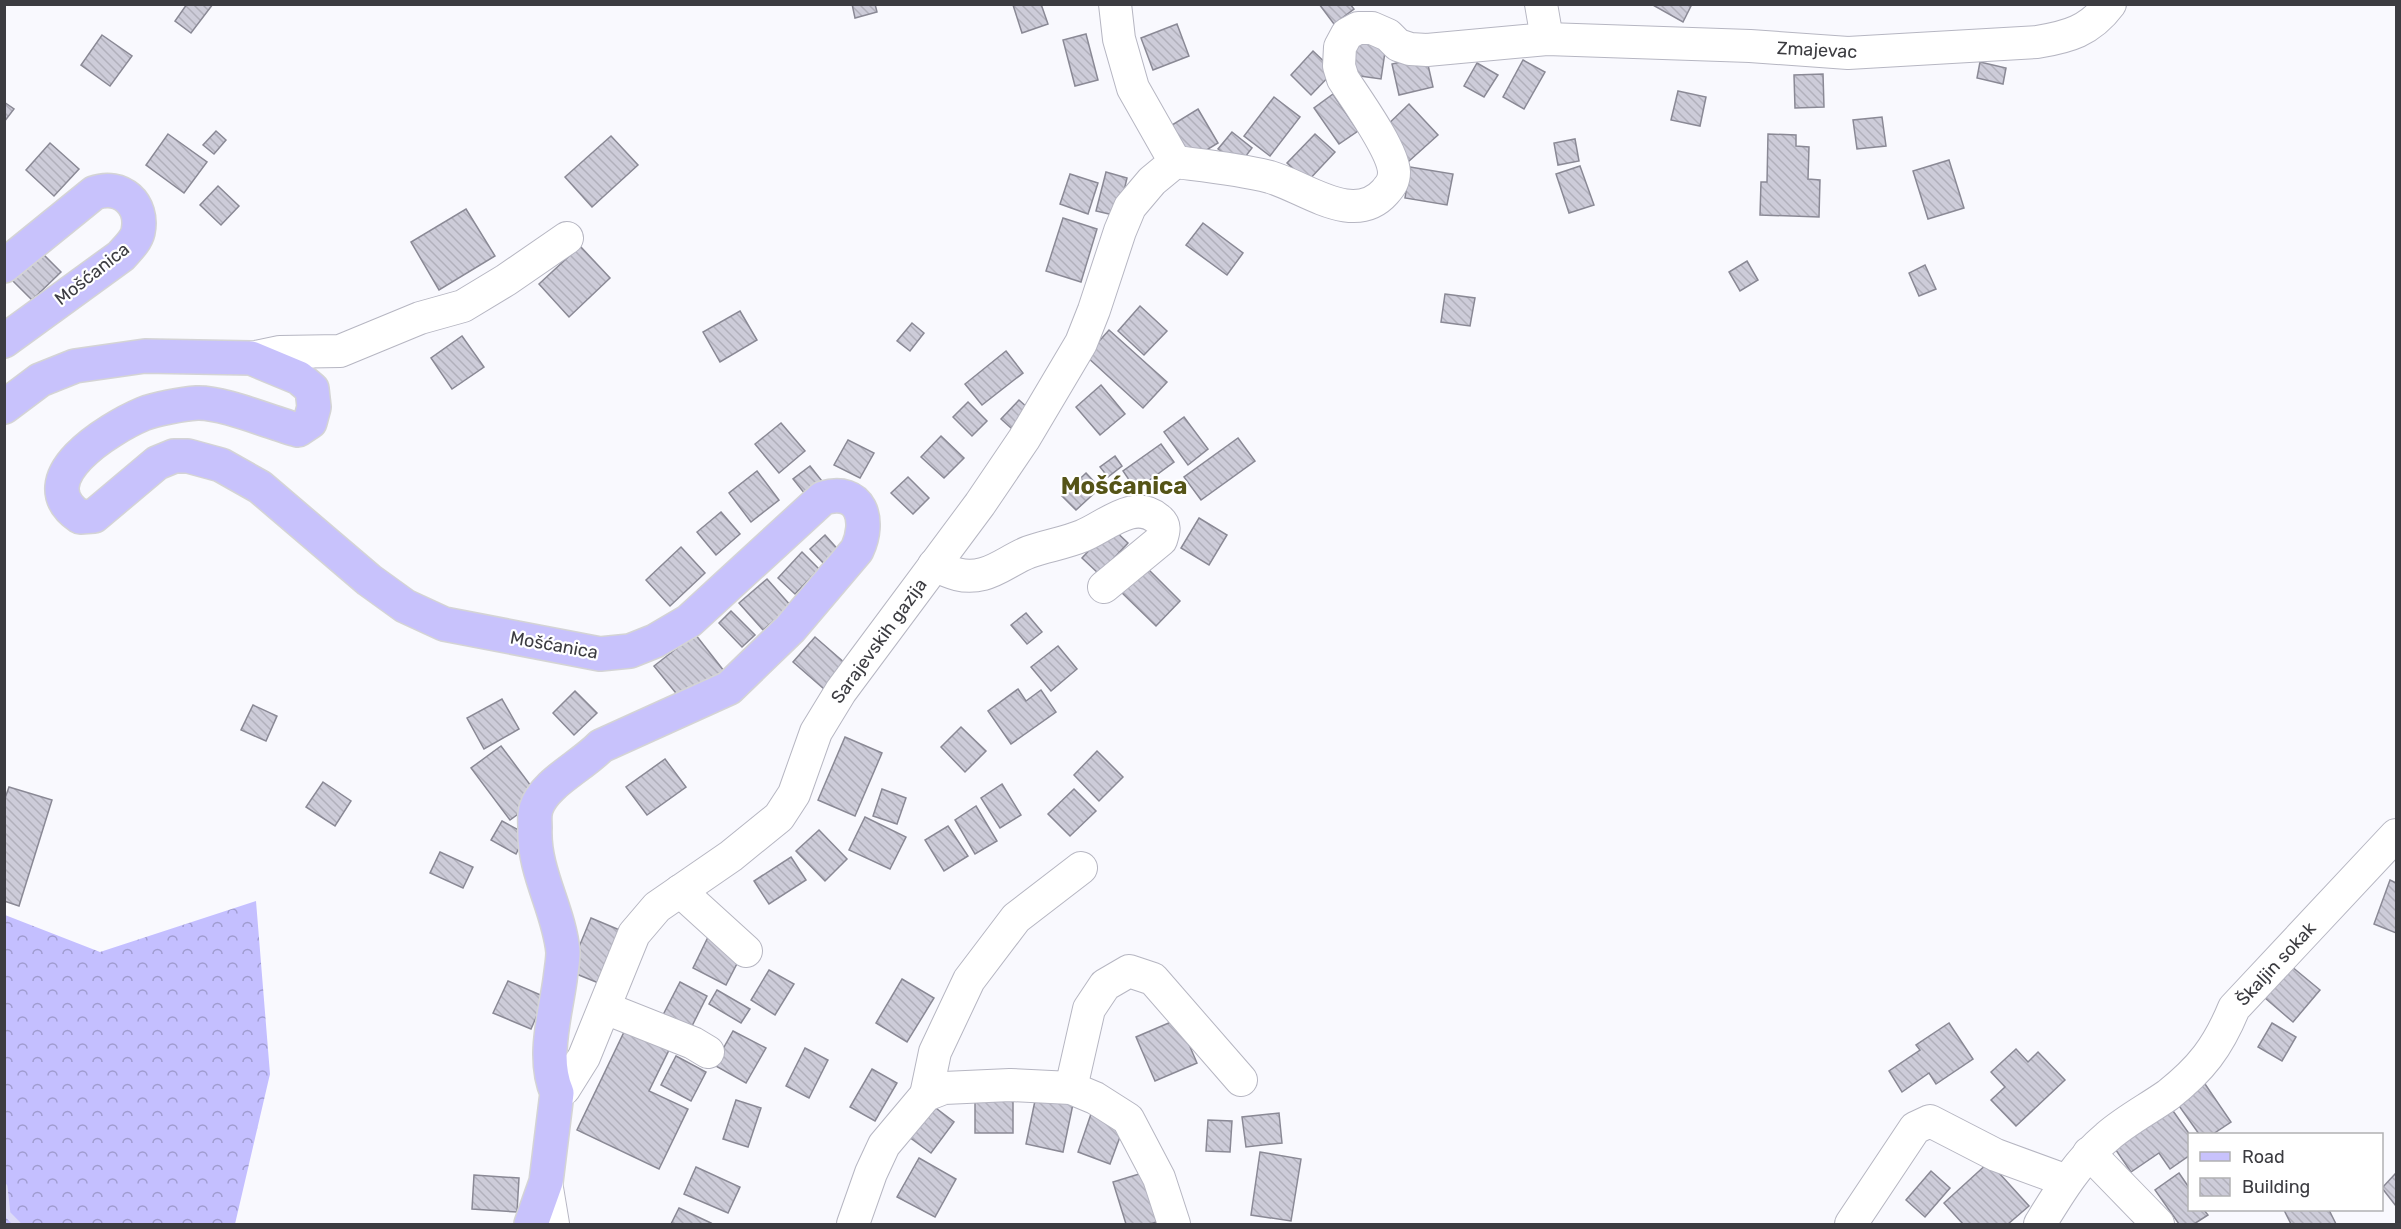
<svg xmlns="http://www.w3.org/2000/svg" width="2401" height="1229" viewBox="0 0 2401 1229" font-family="Rubik,sans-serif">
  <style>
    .forest { fill: url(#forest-crowns) }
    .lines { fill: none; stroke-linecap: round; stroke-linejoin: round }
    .stream { stroke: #dcdaf7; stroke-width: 7 }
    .building { fill: url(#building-back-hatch); stroke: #8a8995; stroke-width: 1.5 }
    .minor-casing { stroke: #b6b6c2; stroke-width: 34 }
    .major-casing { stroke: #d4d4d5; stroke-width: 36 }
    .minor { stroke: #fff; stroke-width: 32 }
    .major { stroke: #c8c2fc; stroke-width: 33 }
    .labels { text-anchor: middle; stroke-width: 4.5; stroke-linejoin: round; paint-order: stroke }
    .street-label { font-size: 18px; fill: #3c3c41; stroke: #fff }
    .district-label { font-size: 24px; font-weight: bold; fill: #555417; stroke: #fff }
  </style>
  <defs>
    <pattern id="forest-crowns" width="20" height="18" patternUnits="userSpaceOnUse" patternTransform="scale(1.5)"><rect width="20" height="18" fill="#c4bfff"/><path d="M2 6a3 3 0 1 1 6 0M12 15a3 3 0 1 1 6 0" fill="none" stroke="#a09cd0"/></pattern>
    <pattern id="building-back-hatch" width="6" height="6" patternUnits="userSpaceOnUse" patternTransform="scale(1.5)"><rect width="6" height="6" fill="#cdccd9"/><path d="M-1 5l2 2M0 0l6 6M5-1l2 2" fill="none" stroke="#b1b0bb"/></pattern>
  </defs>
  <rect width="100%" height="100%" fill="#f9f9fe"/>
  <polygon class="forest" points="256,901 270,1074 235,1224 5,1224 5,915 100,952"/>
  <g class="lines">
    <polyline class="stream" points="4,1187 7,1214 17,1224"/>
  </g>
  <g class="building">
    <polygon points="187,4 213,4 191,33 175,21"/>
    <polygon points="852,4 875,4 877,12 855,18"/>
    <polygon points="1041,4 1048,24 1022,33 1013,5"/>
    <polygon points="1319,4 1350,4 1354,9 1334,24"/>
    <polygon points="1651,4 1692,4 1683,22"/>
    <polygon points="1177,24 1189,56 1153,70 1141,38"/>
    <polygon points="1086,34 1098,80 1075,86 1063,40"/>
    <polygon points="102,35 132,56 110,86 81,65"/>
    <polygon points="1352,39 1386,45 1381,79 1346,74"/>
    <polygon points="1313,51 1334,71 1311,95 1291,75"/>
    <polygon points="1426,56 1433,87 1399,95 1392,64"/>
    <polygon points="1523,60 1545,72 1524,109 1503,97"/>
    <polygon points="1980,62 2006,68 2003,84 1977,78"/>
    <polygon points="1477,63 1498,75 1484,97 1464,86"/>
    <polygon points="1823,74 1824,107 1795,108 1794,75"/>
    <polygon points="1678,91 1706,97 1700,126 1671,120"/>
    <polygon points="1333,94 1358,131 1339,144 1314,108"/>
    <polygon points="1274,97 1300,117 1270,156 1244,136"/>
    <polygon points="4,102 14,109 4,122"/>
    <polygon points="1409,104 1438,135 1408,162 1380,132"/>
    <polygon points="1198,109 1218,143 1192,159 1172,125"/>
    <polygon points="1882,117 1886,146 1857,149 1853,120"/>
    <polygon points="216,131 226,140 214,154 203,145"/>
    <polygon points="1232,132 1252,148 1239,165 1218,149"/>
    <polygon points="168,134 207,162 184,193 146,165"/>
    <polygon points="1315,134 1335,152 1307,182 1287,163"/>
    <polygon points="1768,134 1796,135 1796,146 1809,147 1808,179 1820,180 1819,217 1760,215 1761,182 1767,182"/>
    <polygon points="611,136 638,165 592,207 565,177"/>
    <polygon points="1575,139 1579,161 1558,165 1554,143"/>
    <polygon points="50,143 79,169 54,196 26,170"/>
    <polygon points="1949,160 1964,208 1928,219 1913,171"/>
    <polygon points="1580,166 1594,205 1569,213 1556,174"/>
    <polygon points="1410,167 1453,174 1447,205 1405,198"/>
    <polygon points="1106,172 1127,178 1118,216 1096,211"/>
    <polygon points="1070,174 1098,183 1088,214 1060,204"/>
    <polygon points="218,186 239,206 221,225 200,205"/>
    <polygon points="466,209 495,256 439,290 411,242"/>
    <polygon points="1063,218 1097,229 1081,282 1046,271"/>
    <polygon points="1203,223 1243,253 1227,275 1186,245"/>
    <polygon points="580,246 610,278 569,317 539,284"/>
    <polygon points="41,252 61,272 32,300 12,280"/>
    <polygon points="1747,261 1758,280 1740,291 1729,272"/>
    <polygon points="1925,265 1936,289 1919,296 1909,273"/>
    <polygon points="1445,294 1475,298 1470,326 1441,322"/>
    <polygon points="1140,306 1167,331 1144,355 1118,331"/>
    <polygon points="740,311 757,340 720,362 703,332"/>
    <polygon points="912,323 924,333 910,351 897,341"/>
    <polygon points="1109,330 1167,382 1143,408 1086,356"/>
    <polygon points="462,336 484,367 452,389 431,358"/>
    <polygon points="1006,351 1023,373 982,405 965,384"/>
    <polygon points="1101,385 1125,414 1100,435 1076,407"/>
    <polygon points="1019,400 1029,409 1011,428 1001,419"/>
    <polygon points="968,402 987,421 972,436 953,417"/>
    <polygon points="1184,417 1208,449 1188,465 1164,432"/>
    <polygon points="781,423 805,451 779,473 755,444"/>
    <polygon points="941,436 964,458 944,478 921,457"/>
    <polygon points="1238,438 1255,461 1201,500 1184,477"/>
    <polygon points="848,440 874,453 860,478 834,465"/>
    <polygon points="1161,444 1174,462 1136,490 1123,471"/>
    <polygon points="1115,456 1122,466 1108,477 1100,467"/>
    <polygon points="810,466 822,481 805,494 793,479"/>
    <polygon points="757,471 779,500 751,522 729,493"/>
    <polygon points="1086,473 1100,488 1076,510 1062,496"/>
    <polygon points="908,477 929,498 913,514 891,493"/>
    <polygon points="721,512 740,534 716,555 697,532"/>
    <polygon points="1199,518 1227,535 1209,565 1181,548"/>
    <polygon points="1111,527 1128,543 1099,574 1082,558"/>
    <polygon points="825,535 842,554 827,567 810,549"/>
    <polygon points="681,547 705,573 670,606 646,580"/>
    <polygon points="802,552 819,569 795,594 778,578"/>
    <polygon points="1142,563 1180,601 1156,626 1117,588"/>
    <polygon points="767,579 791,606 763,630 739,603"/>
    <polygon points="731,611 755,635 742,647 719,623"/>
    <polygon points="1026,613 1042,632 1027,644 1011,625"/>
    <polygon points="695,634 724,671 684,703 654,666"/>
    <polygon points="815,637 846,664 824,689 793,662"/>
    <polygon points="1058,646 1077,669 1051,691 1031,667"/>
    <polygon points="1018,689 1026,701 1041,690 1056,712 1011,744 988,711"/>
    <polygon points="575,691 597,713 574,735 553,713"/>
    <polygon points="502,699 519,729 484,749 467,718"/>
    <polygon points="253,705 277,716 266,741 241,730"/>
    <polygon points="961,727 986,751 965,772 941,747"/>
    <polygon points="845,737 882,753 855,816 818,800"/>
    <polygon points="501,746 540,798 510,820 471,768"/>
    <polygon points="1097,751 1123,777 1099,801 1074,775"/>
    <polygon points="665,759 686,787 647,815 626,787"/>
    <polygon points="323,782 351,801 335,826 306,807"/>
    <polygon points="1002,784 1021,815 1000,828 981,798"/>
    <polygon points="9,787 52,800 19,906 4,901 4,801"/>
    <polygon points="882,789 906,798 897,824 873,816"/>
    <polygon points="1074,789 1096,811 1070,836 1048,814"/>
    <polygon points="976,806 997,841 975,854 955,820"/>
    <polygon points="865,817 906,837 890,869 849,850"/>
    <polygon points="502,821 526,834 516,854 491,840"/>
    <polygon points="948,826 968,856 944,871 925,840"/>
    <polygon points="819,830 847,859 825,881 796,851"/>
    <polygon points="440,852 473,867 463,888 430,873"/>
    <polygon points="791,857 806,880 769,904 754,881"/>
    <polygon points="2390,880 2396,883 2396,933 2374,924"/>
    <polygon points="591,918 629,934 606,986 569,971"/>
    <polygon points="709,935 743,952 726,985 693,968"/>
    <polygon points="2291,966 2320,990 2293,1022 2265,998"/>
    <polygon points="769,970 794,984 775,1015 751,1000"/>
    <polygon points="902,979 934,998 907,1042 876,1023"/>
    <polygon points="508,981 545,997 531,1029 493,1013"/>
    <polygon points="680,982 707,996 690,1030 663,1015"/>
    <polygon points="717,990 750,1009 741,1023 709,1004"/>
    <polygon points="1178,1019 1197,1063 1155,1081 1136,1037"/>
    <polygon points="1949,1023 1973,1059 1936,1084 1929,1073 1902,1092 1889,1071 1920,1050 1916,1045"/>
    <polygon points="2272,1023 2296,1037 2282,1061 2258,1047"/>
    <polygon points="625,1030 669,1050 649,1091 688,1109 659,1169 577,1130"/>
    <polygon points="733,1031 766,1048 746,1083 714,1065"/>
    <polygon points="805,1048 828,1060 809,1098 786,1086"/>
    <polygon points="2016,1049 2028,1062 2038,1052 2065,1080 2016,1126 1991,1100 2005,1087 1991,1072"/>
    <polygon points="676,1056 706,1072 691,1101 661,1085"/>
    <polygon points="872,1069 897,1083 875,1121 850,1107"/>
    <polygon points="2205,1084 2231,1122 2213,1134 2199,1134 2177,1103"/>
    <rect x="975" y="1095" width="38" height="38"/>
    <polygon points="1036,1096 1073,1104 1063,1152 1026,1144"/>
    <polygon points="924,1099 954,1122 931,1153 901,1131"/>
    <polygon points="736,1100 761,1108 748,1147 723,1139"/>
    <polygon points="2166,1101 2190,1135 2190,1155 2170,1169 2159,1153 2131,1172 2109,1140"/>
    <polygon points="1279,1113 1282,1143 1246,1147 1242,1117"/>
    <polygon points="1091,1114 1124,1126 1110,1164 1078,1152"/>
    <polygon points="1208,1120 1232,1121 1230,1152 1206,1151"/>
    <polygon points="1260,1152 1301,1159 1291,1221 1251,1215"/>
    <polygon points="919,1158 956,1179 935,1217 897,1197"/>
    <polygon points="1989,1162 2029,1206 2008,1224 1963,1224 1944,1203"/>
    <polygon points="696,1167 740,1187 728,1213 684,1194"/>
    <polygon points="1149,1171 1163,1220 1150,1224 1126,1224 1113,1182"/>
    <polygon points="1931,1171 1950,1188 1925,1217 1906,1200"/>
    <polygon points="2179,1173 2190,1189 2190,1210 2204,1210 2208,1215 2194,1224 2179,1224 2155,1190"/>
    <polygon points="2396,1173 2396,1206 2382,1188"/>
    <polygon points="474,1175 519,1178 517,1212 472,1209"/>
    <polygon points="679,1208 711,1223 710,1224 671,1224"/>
    <polygon points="2284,1210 2329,1210 2336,1224 2291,1224"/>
  </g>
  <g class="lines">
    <defs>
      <g id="minor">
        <polyline points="1541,4 1547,39"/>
        <path d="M1175 162C1207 166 1239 169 1270 177 1305 187 1354 227 1385 192 1391 185 1394 181 1394 172 1393 150 1356 99 1343 79L1339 66 1340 47 1347 34 1358 28H1372L1388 35 1398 45 1410 49 1427 50 1547 39 1750 46 1848 53 2037 42C2068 37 2090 31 2110 4"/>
        <polyline points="251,358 280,352 340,351 420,318 463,306 506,280 567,238"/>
        <path d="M934 565C951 573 964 579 983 574 999 570 1013 558 1029 552 1046 546 1065 543 1082 536 1105 527 1134 498 1158 519 1166 525 1164 531 1161 540L1104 587"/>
        <polyline points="680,891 746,951"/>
        <polyline points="605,1008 693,1043 708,1052"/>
        <polyline points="1071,1088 1089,1009 1105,985 1129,971 1153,979 1241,1080"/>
        <polyline points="557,1093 564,1089 584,1057 634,934 657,907 731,856 779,817 794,794 816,732 841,691 980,504 1024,439 1081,343 1094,310 1120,231 1130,207 1152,181 1175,162 1133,88 1119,39 1115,4"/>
        <polyline points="926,1095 935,1052 969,980 1016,918 1081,868"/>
        <polyline points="2089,1153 2158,1224"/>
        <polyline points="546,1182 553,1224"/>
        <polyline points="853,1224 871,1173 884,1145 926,1095 944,1088 1010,1085 1071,1088 1095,1098 1128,1119 1159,1178 1174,1224"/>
        <polyline points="1851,1224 1915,1128 1930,1121 1996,1155 2067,1181"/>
        <path d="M2040 1224C2059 1193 2078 1161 2107 1137 2125 1121 2148 1109 2168 1095 2201 1069 2218 1047 2234 1008L2396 835"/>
      </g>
      <g id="major">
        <path d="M4 266 94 193C121 183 144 204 138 232 136 241 127 249 121 256L4 341"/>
        <path d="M4 407 40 380 75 366 145 356 251 358 299 378 312 389 314 407 310 422 298 430C271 423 223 402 197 403 183 404 155 409 143 414 110 428 25 479 80 517L94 516 157 463 174 456H188L221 465 260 487 369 580 405 606 444 624 600 654 630 651 655 641 689 621 823 498C861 487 871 520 857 550L790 629 729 688 601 746C582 766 543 784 536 809 534 815 535 822 535 828 533 872 559 909 563 952 563 961 561 971 560 980 555 1016 542 1058 557 1093L546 1182 531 1224"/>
      </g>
    </defs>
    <use href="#minor" class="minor-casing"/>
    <use href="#major" class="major-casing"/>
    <use href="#minor" class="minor"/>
    <use href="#major" class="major"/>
  </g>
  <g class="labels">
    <g class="street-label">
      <text transform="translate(1817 50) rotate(3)" y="6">Zmajevac</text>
      <text transform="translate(92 274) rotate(-38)" y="6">Mošćanica</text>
      <text transform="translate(879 641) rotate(-54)" y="6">Sarajevskih gazija</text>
      <text transform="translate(554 645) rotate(10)" y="6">Mošćanica</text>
      <text transform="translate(2276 964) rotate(-47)" y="6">Škaljin sokak</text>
    </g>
    <g class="district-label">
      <text x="1124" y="494">Mošćanica</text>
    </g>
  </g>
  <rect width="2401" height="1229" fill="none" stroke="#3c3c41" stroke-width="12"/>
  <rect x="2188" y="1133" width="195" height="78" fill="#ffffff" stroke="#b1b1b3" stroke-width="1.5"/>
  <rect x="2200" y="1152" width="30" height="9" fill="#c8c2fc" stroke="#b1b1b3" stroke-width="1.5"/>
  <text x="2242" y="1163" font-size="18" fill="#3c3c41">Road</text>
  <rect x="2200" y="1178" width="30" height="18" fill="url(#building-back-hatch)" stroke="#b1b1b3" stroke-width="1.5"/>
  <text x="2242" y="1193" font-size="18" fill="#3c3c41">Building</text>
</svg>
